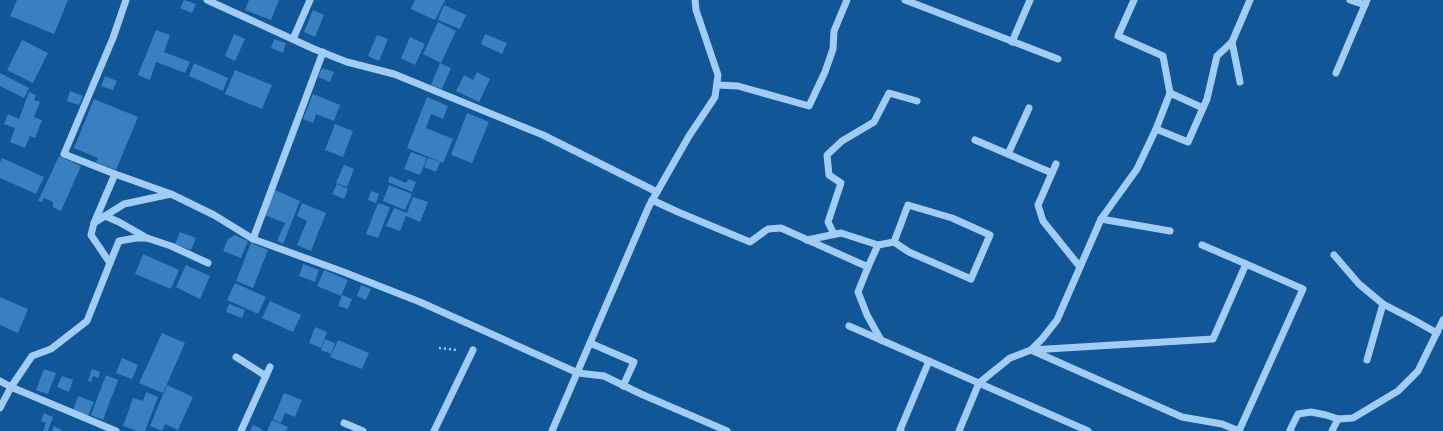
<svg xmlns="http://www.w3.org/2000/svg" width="1443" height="431" viewBox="0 0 1443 431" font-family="'Source Sans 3',sans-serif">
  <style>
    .building { fill: #3a7fbf }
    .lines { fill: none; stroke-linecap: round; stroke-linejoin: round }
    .path { stroke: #a1cdf4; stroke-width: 2.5; stroke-dasharray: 2 3; stroke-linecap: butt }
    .minor { stroke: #a1cdf4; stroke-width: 7 }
  </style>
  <rect width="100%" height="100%" fill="#115697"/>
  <g class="building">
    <polygon points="17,0 68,0 54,34 10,16"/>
    <polygon points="184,0 196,4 192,13 180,8"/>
    <polygon points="249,0 279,0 271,20 245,10"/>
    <polygon points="415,0 445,0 435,20 411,9"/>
    <polygon points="444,5 466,15 460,29 438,20"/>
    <polygon points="313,10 324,15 315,37 304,32"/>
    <polygon points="438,22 456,31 441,63 423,54"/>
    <polygon points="156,30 170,35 164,52 190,62 185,73 156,62 150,80 138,75"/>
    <polygon points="234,34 245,39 235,61 225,56"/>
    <polygon points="485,34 507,43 502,54 481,44"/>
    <polygon points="377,35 388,39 379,61 368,56"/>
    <polygon points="410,37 425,44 415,65 401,58"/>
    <polygon points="274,39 286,43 283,53 271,48"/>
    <polygon points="22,40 48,53 33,83 7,70"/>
    <polygon points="194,63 228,78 223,91 189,76"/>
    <polygon points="440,63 451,68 442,89 431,85"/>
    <polygon points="322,68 334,72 330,82 318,77"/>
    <polygon points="235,70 272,85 262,109 225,94"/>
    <polygon points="477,72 490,79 479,102 456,91 464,75 473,80"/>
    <polygon points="0,73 29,88 24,98 0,86"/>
    <polygon points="105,76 117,81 113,90 101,86"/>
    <polygon points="70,91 83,96 79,105 67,101"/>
    <polygon points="29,92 36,95 34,100 40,102 34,117 42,120 35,138 30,136 25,148 10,142 15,128 4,124 8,114 19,119"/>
    <polygon points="313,94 340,105 334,121 316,114 313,123 303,119"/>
    <polygon points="427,97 448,106 443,119 431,114 426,128 453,139 443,163 407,148"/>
    <polygon points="94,99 138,117 116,170 96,162 98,158 74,148"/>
    <polygon points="467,113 489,122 472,163 451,155"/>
    <polygon points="335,124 353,131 343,157 325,150"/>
    <polygon points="411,152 427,158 420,175 404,169"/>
    <polygon points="59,156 81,166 61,211 53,207 53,202 44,198 42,202 38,201"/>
    <polygon points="2,158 44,177 36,194 0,178 0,163"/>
    <polygon points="428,158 440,162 436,172 424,167"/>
    <polygon points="344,165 354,169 347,187 336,183"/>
    <polygon points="390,176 406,183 409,179 416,182 412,192 388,182"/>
    <polygon points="337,184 348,189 344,199 332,194"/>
    <polygon points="389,185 412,194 405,210 383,201"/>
    <polygon points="275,190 300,201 283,244 277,241 285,223 265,215"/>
    <polygon points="371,191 379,194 376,203 368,200"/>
    <polygon points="413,197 428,202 420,222 406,216 400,231 386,226 394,208 407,213"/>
    <polygon points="302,203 326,213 311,251 297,245 307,221 297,216"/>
    <polygon points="378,203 390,207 378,238 366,234"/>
    <polygon points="180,232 196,238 191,250 175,244"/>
    <polygon points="235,235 248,241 241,258 223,251 228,239"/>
    <polygon points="251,243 268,250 253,288 236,281"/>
    <polygon points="143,254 179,270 171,289 135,274"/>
    <polygon points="303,264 319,270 315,282 299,276"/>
    <polygon points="186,265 210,276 200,299 176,287"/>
    <polygon points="324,270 348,280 341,296 317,286"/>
    <polygon points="235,283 266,297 258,314 227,300"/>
    <polygon points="361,285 371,289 366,300 357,296"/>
    <polygon points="342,295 352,299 348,309 338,306"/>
    <polygon points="0,297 28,309 18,333 0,325"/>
    <polygon points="270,301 301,315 293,332 262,318"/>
    <polygon points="229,304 245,310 242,318 226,312"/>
    <polygon points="315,327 327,332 321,348 309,343"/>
    <polygon points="162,333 185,343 163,393 139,383"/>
    <polygon points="325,339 335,343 331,354 321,350"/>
    <polygon points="338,340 369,353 362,369 330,357"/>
    <polygon points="122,358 138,365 132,379 116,373"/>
    <polygon points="44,369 56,373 48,394 36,390"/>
    <polygon points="92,369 100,372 98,378 93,376 91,382 88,381"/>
    <polygon points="106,375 118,380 103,420 91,415"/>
    <polygon points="62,376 73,380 69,392 57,387"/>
    <polygon points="167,385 193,397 178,430 165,424 162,431 150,426"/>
    <polygon points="146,392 158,397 145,431 137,431 123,426 133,398 143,401"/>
    <polygon points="284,393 302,400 295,417 285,413 281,423 273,419"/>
    <polygon points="78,396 94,402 88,416 73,410"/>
    <polygon points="44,413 53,417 48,431 43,431 46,423 41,421"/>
    <polygon points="272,420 288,427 286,431 267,431"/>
    <polygon points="253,425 262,429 261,431 250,431"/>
    <polygon points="54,426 62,430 61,431 52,431"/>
  </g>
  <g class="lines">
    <polyline class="path" points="439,348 457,350"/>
    <g class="minor">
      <polyline points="207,0 314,49 347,62 394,74 543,135 657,192"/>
      <polyline points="905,0 1058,59"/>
      <polyline points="1134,0 1118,36 1163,56 1170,93 1156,129"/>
      <polyline points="1350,0 1365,5"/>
      <polyline points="293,39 310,0"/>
      <polyline points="1012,42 1030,0"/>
      <polyline points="1232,42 1240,82"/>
      <polyline points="1336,73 1367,0"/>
      <polyline points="717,85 738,86 809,106 825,72 833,49 834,31 847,0"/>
      <polyline points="1170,93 1203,108"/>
      <polyline points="975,140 1052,173"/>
      <polyline points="1008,154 1029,108"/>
      <polyline points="1056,164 1038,205 1043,221 1080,267"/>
      <polyline points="115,174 64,154 113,38 126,0"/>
      <polyline points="652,200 678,212 750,242 768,229 781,228 868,267 878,245 894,242 908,205 952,218 990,235 971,279 909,252 894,242"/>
      <polyline points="105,216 119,222 147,238 136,238 119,241 110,263"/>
      <polyline points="1101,219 1170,231"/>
      <polyline points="94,223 115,174 171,194"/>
      <polyline points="834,234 828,222 841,183 829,175 827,155 842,141 874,122 889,93 917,101"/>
      <polyline points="147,238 171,246 208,263"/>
      <polyline points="253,239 341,271 420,302 578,373 604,376 641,394 727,431"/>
      <polyline points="807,240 841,233 878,245"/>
      <polyline points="1202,245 1246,264"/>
      <polyline points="1334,255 1359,284 1383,304 1414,320 1437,333"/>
      <polygon points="1246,264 1303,289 1239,431 1222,424 1182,417 1031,350 1213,339"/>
      <polyline points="849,326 881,340 867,315 858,292 868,267"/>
      <polyline points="881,340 1088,431"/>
      <polyline points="590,343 634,362 623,386"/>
      <polyline points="236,357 266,376"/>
      <polyline points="1367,360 1383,304"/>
      <polyline points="0,381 11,387 32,356 51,349 87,321 110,263 91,235 94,223 124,204 171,194 214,215 253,239 323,52"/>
      <polyline points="0,408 11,387 116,431"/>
      <polyline points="344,423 363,431"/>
      <polyline points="241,431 270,367"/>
      <polyline points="434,431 473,350"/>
      <polyline points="552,431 649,206 689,136 715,97 718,75 696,10 695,0"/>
      <polyline points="901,431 900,430 929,361"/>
      <polyline points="959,431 979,383 1010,358 1031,350 1042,339 1057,320 1101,219 1137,169 1156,129 1188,142 1207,99 1217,56 1232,42 1250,0"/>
      <polyline points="1291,431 1290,430 1298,414 1311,412 1326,415 1338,419 1353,418 1398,391 1418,371 1443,320"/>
      <polyline points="1332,431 1338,419"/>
    </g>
  </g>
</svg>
